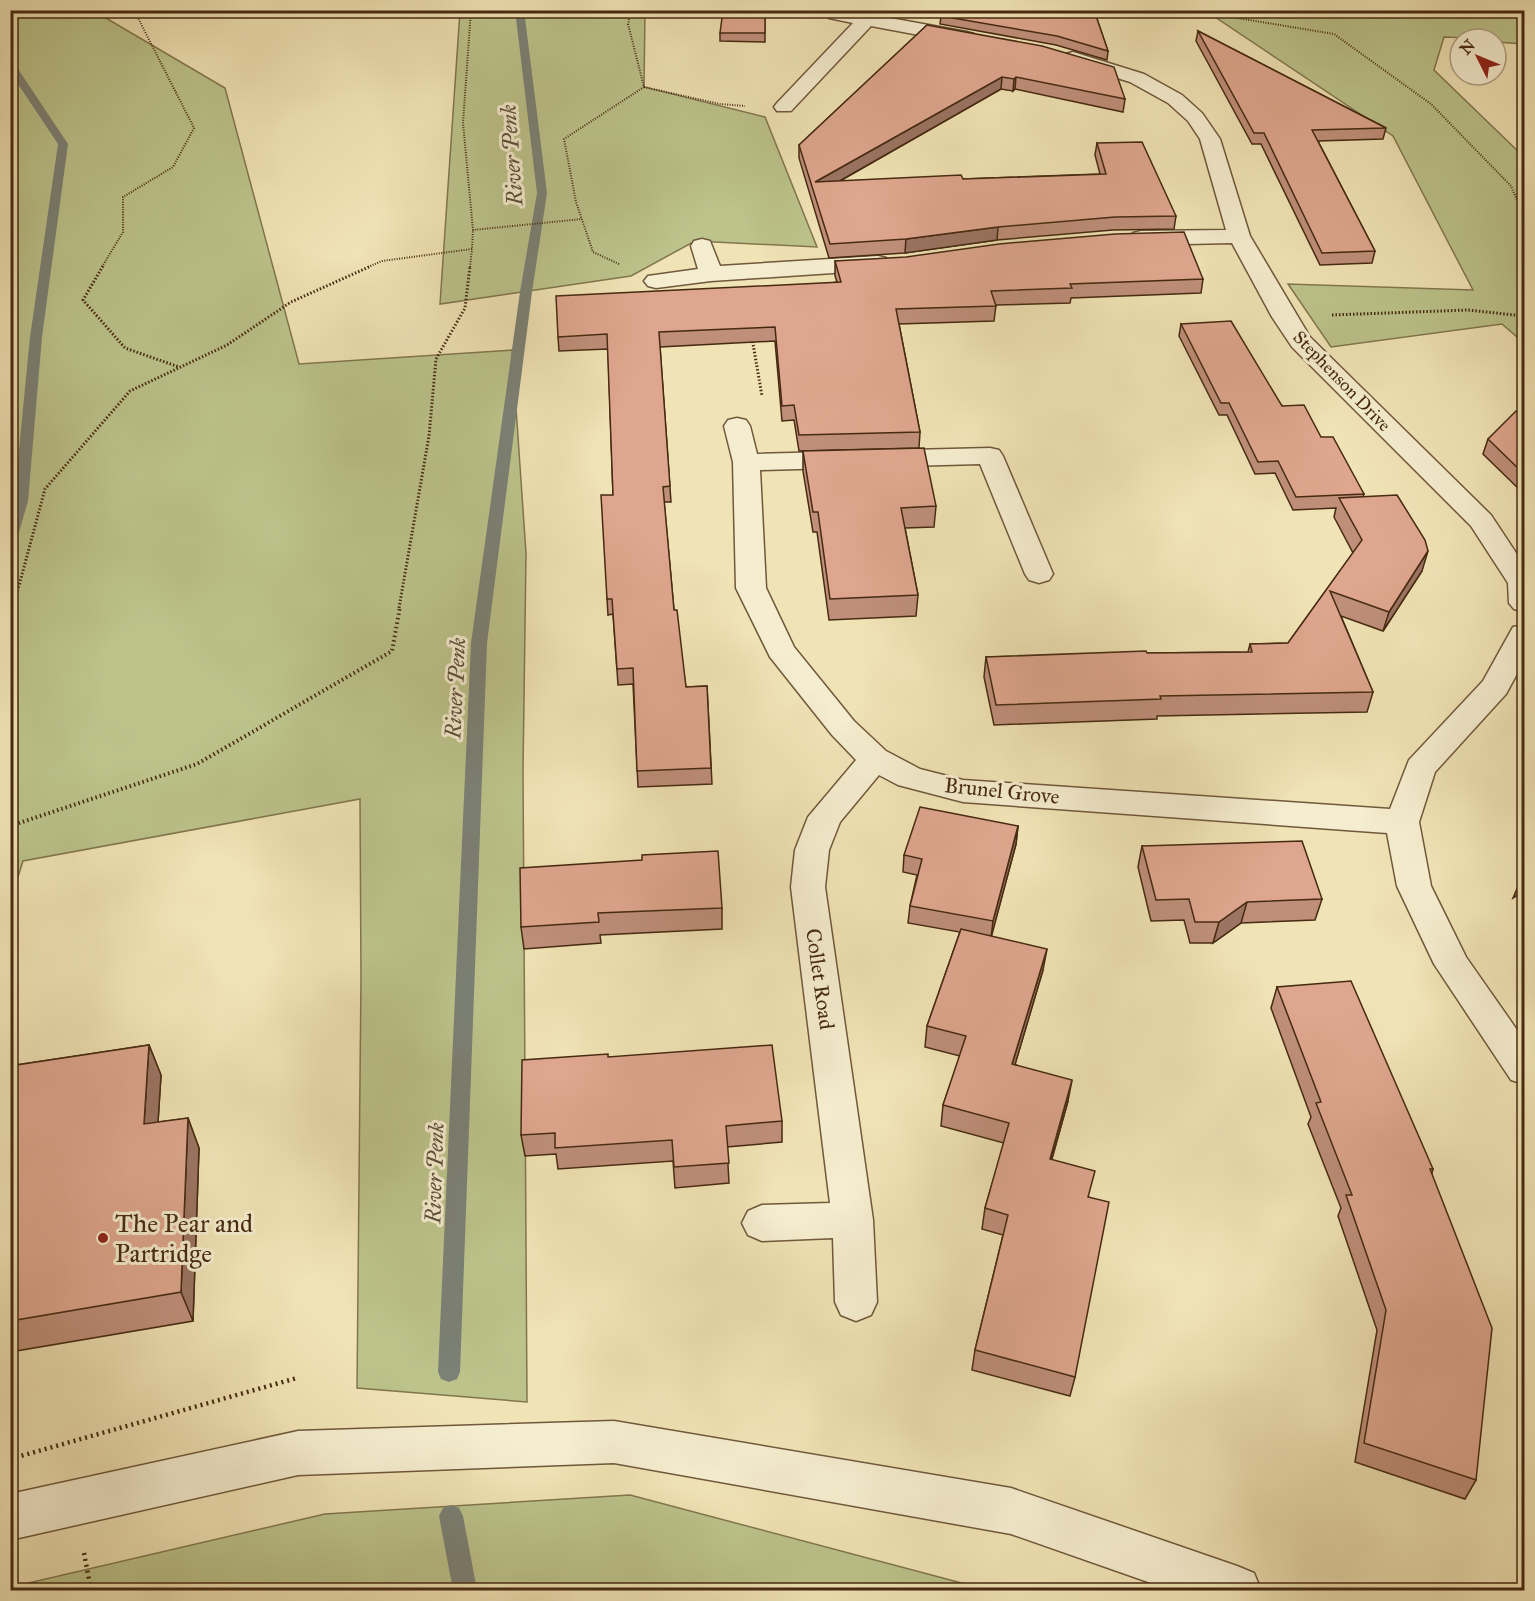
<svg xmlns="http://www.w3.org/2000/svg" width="1535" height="1601" viewBox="0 0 1535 1601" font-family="'IM FELL Great Primer',serif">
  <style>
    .green { fill: #bcc38b; stroke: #81764e; stroke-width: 1.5 }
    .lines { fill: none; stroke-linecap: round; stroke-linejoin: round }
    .stream { fill: #7b8176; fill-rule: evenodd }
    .minor-casing { stroke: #70583a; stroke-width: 3 }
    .tertiary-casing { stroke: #70583a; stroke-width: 3 }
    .path-far3 { stroke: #462a11; stroke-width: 2; stroke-dasharray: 1 1.5; stroke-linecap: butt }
    .path-far2 { stroke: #462a11; stroke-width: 3; stroke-dasharray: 1.5 2; stroke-linecap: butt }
    .path-far1 { stroke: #462a11; stroke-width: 4; stroke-dasharray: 1.5 3; stroke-linecap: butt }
    .path { stroke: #462a11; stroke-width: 4.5; stroke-dasharray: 2 4; stroke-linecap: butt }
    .minor { fill: #f5edcf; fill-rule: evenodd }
    .tertiary { fill: #f5edcf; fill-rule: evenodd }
    .wall { fill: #bf8f7a; stroke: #462a11; stroke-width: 1.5 }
    .shaded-wall { fill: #9b7463; stroke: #462a11; stroke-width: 1.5 }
    .building { fill: #dea68e; stroke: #462a11; stroke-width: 1.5 }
    .poi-dot { fill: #8f2418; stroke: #f5edcf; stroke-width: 2 }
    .labels { text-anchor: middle; stroke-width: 6; stroke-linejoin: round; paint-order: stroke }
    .far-street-label { font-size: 18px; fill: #462a11; stroke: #f5edcf }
    .street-label { font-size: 21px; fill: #462a11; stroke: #f5edcf }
    .water-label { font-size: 22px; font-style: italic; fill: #5c4e3b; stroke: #f5edcf }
    .near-poi-label { font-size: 26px; fill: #462a11; stroke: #f5edcf; text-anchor: start }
  </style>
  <rect width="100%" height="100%" fill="#f0e3b5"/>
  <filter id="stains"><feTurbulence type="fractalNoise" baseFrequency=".00333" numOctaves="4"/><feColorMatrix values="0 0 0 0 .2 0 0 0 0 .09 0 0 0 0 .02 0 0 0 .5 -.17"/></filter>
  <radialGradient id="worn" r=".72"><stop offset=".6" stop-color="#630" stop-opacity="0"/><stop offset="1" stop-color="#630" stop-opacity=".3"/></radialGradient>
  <g class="green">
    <polygon points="11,11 94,11 225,88 299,364 512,350 526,553 523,771 527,1402 357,1388 361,978 360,799 23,861 11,899"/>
    <polygon points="460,11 645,11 644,87 765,117 817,247 695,241 631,276 440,304"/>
    <polygon points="1206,11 1524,11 1524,44 1496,42 1496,39 1444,37 1434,70 1524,157 1524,343 1502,324 1331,347 1288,284 1473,290 1393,136"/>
    <polygon points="630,1495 988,1590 11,1590 11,1587 325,1514"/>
  </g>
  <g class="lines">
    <g class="stream">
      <polygon points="515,10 524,10 547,193 532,292 487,643 460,1372 457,1379 449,1382 441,1379 438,1372 471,643 520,292 537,193"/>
      <polygon points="13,65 16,66 68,144 42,337 28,501 17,539 10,543 10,513 14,501 30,337 58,144 10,72 10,66"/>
      <polygon points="451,1505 459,1508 463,1516 477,1590 453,1590 439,1516 443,1508"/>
    </g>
    <defs>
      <g id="minor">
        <polygon points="828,10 846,10 967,32 974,34 976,38 974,42 967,44 871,26 791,111 777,111 774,107 777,103 853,23 829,18 826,14"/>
        <polygon points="1073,52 1144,74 1182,95 1202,113 1220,139 1250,236 1310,337 1491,515 1524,565 1524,612 1514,609 1509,603 1508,583 1471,526 1292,347 1272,317 1232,243 1141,245 1133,243 1130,238 1133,233 1141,231 1226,230 1200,139 1188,121 1168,103 1130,82 1066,62 1063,58 1066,54"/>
        <polygon points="702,239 710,241 720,266 878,256 886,258 889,263 886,268 878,270 711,281 656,288 648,286 644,281 648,276 698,269 691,246 694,241"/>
        <polygon points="737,418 746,420 750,426 757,454 990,448 999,450 1003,456 1053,574 1049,580 1039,583 1029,580 1025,574 980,464 760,470 766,588 794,647 854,721 886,751 920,769 963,780 1390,809 1409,760 1483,681 1513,627 1524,625 1524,661 1506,694 1435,772 1419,822 1431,886 1466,957 1524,1040 1524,1084 1511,1080 1434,964 1397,886 1387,833 963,802 898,785 879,775 840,822 829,850 825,887 873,1220 877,1302 871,1315 856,1321 841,1315 835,1302 833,1238 762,1241 748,1235 742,1223 748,1211 762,1205 830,1203 791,887 795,850 808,817 856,760 832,735 770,657 736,588 733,462 724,426 728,420"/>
      </g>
      <polygon id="tertiary" points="614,1421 1011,1488 1237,1566 1254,1573 1261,1590 1171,1590 1011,1534 614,1463 298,1475 10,1540 10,1494 298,1431"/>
    </defs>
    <use href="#minor" class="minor-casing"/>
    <use href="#tertiary" class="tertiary-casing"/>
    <g class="path-far3">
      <polyline points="471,10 463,123 473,230 582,219"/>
      <polyline points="1189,10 1334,34 1431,104 1511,186 1524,216"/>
      <polyline points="644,87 720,104 745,106"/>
      <polyline points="619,264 593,252 576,202 564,139 644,87 628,24 631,10"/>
      <polyline points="102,267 123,232 123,197 173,167 194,128 138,18 143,10"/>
      <polyline points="368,267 382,261 472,249 473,230"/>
      <polyline points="470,267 472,249"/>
    </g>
    <g class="path-far2">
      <polyline points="103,266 83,300 125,348 179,367"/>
      <polyline points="1332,315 1468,310 1524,316"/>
      <polyline points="752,338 762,396"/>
      <polyline points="13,608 45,489 130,391 227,345 291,302 371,266"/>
      <polyline points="399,608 429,436 436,359 465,308 470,266"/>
    </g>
    <g class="path-far1">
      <polyline points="10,620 13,607"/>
      <polyline points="10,826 197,764 392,651 400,607"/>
    </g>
    <g class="path">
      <polyline points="10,1459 297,1378"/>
      <polyline points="84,1553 91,1590"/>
    </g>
    <use href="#minor" class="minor"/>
    <use href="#tertiary" class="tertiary"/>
  </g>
  <g class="wall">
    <polygon points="765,10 765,42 720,41 720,33"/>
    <polygon points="1094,10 1108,51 1107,60 1056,45 940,24 941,16"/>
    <polygon points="927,25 1125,99 1123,112 1015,89 1013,91 1001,89 840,181 963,179 1100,174 1095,155 1097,143 1176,216 1174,229 1113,230 997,240 905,253 829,258 799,158 799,145"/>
    <polygon points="1198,31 1386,128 1383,139 1318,141 1375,251 1372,263 1320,265 1261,144 1252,144 1196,41"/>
    <polygon points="1521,67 1524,67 1524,97 1518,78"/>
    <polygon points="835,261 1203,279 1201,293 1071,298 1070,303 996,305 994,321 899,324 920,432 919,448 799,451 794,420 782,421 775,341 660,347 671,502 664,502 674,610 686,687 707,686 712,784 638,787 633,684 618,685 613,614 608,615 607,599 613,495 608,349 559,351 558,337 837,282 835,276"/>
    <polygon points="1181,324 1321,437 1364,494 1363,497 1422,571 1383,631 1341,616 1373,692 1367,712 1157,716 1157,719 994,725 984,677 986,657 1147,653 1248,652 1250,644 1288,643 1353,553 1334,517 1336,508 1293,510 1275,473 1255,474 1227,415 1219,415 1179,336"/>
    <polygon points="1524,419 1524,494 1483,454 1488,439"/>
    <polygon points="803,451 936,506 934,527 905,528 918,595 916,616 829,620 817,532 813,532 803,471"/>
    <polygon points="1018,826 1016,844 991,936 1043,970 1015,1064 1068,1101 1052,1159 1089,1197 1075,1377 1070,1396 972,1370 975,1350 1003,1235 982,1229 985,1208 1004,1143 941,1126 943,1105 960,1056 925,1047 927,1026 960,932 908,923 910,906 917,875 903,872 904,855"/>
    <polygon points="1142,846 1322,899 1315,920 1241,923 1213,943 1190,943 1184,920 1151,921 1138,867"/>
    <polygon points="642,860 722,908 722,929 600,935 601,943 524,949 521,927"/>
    <polygon points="1277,987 1433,1169 1432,1173 1476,1480 1465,1499 1355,1462 1377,1330 1338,1216 1341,1208 1308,1124 1311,1117 1271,1008"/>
    <polygon points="149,1045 161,1075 158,1122 188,1118 199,1148 193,1321 10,1352 10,1066"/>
    <polygon points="608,1057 782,1121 782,1142 727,1147 729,1183 675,1188 673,1161 558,1169 556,1154 525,1156 521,1135"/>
  </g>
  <g class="shaded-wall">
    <polygon points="1002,77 1001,89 815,195 815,182"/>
    <polygon points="1016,77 1015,89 1013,91 1014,79"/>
    <polygon points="998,227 997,240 905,253 906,239"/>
    <polygon points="1428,551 1422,571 1383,631 1389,612"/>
    <polygon points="1018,826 1016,844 991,938 993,921"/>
    <polygon points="1524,875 1524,891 1513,898 1522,877"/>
    <polygon points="1247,902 1241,923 1213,943 1219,922"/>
    <polygon points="1047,949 1043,970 1009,1085 1012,1064"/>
    <polygon points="149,1045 161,1075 156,1154 144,1124"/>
    <polygon points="1072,1080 1068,1101 1046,1179 1050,1159"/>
    <polygon points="188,1118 199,1148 193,1321 181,1292"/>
  </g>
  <g class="building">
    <polygon points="723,10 765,10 765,33 720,33"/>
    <polygon points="946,10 1094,10 1108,51 1057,36 941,16"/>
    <polygon points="927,25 1042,46 1114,67 1125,99 1016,77 1014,79 1002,77 815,182 961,175 963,179 1106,174 1097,143 1142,142 1176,216 1115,217 998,227 906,239 830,244 799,145"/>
    <polygon points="1198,31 1386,128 1312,130 1375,251 1322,253 1264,133 1254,133"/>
    <polygon points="1521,67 1524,67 1524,77"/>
    <polygon points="1184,232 1203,279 1070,284 1072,288 991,291 996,306 896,309 920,432 799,435 794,405 782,406 775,327 659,332 670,486 663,487 674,610 677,610 686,687 707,686 711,768 637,771 633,668 617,669 612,599 607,599 601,495 613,495 607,334 558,337 556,296 841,282 835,261 906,257 999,244 1115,234"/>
    <polygon points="1231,321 1282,406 1304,405 1321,437 1333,437 1364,494 1296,497 1278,461 1258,462 1229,403 1221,403 1181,324"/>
    <polygon points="1516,411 1524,419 1524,474 1488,439"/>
    <polygon points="924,448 936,506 901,508 918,595 830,599 818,512 813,512 803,451"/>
    <polygon points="1397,495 1425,540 1428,551 1389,612 1330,591 1373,692 1160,696 1161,699 996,705 986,657 1146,651 1147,653 1252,652 1250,644 1288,643 1362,540 1339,498"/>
    <polygon points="920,807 1018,826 993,921 910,906 922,859 904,855"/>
    <polygon points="1302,841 1322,899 1247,902 1219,922 1195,922 1189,899 1156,900 1142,846"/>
    <polygon points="718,851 722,908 598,913 599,922 521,927 520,868 642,860 642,855"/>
    <polygon points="961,929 1047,949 1012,1064 1072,1080 1050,1159 1095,1171 1088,1197 1109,1202 1075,1377 975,1350 1008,1215 985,1208 1009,1123 943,1105 966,1036 927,1026"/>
    <polygon points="1351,981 1433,1169 1430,1169 1492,1328 1476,1480 1364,1443 1386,1310 1346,1195 1352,1195 1316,1103 1321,1102 1277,987"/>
    <polygon points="149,1045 144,1124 188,1118 181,1292 10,1321 10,1066"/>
    <polygon points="772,1045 782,1121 726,1126 729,1163 674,1167 672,1140 555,1148 555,1133 521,1135 522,1060 608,1054 608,1057"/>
  </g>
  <circle class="poi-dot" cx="103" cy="1238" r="6"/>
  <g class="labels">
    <g class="far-street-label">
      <text transform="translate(1342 381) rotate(46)" y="6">Stephenson Drive</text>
    </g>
    <g class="street-label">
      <text transform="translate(1002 791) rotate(6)" y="7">Brunel Grove</text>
      <text transform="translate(820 979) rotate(82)" y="7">Collet Road</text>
    </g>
    <g class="water-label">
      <text transform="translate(511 155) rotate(-94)" y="8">River Penk</text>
      <text transform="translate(455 688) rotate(-87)" y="8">River Penk</text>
      <text transform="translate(434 1173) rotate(-88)" y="8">River Penk</text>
    </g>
    <g class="near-poi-label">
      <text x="115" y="1232">The Pear and<tspan x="115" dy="30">Partridge</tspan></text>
    </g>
  </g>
  <rect width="1535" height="1601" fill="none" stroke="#f0e3b5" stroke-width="36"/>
  <rect x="12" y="12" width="1511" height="1577" fill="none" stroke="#462a11" stroke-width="3"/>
  <rect x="18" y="18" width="1499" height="1565" fill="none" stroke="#462a11" stroke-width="1.5"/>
  <g transform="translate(1478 57) rotate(313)"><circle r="28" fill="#f5edcf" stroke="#af9f83" stroke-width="1.5"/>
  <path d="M0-4.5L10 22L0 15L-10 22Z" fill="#8f2418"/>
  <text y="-9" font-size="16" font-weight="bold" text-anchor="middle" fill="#462a11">N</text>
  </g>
  <rect width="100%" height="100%" filter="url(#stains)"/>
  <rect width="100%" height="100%" fill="url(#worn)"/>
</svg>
